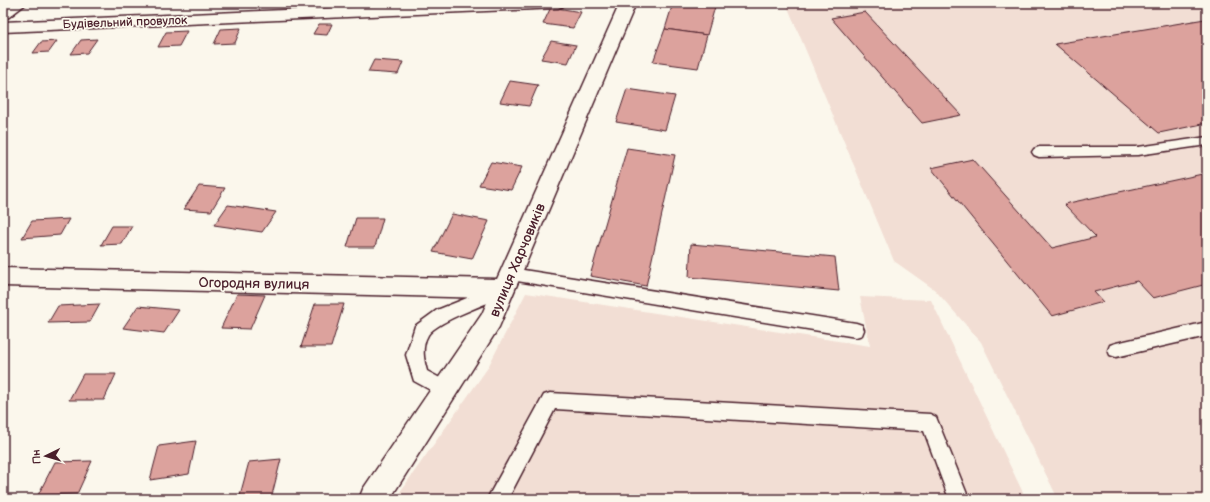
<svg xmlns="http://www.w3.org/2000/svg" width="1210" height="502" viewBox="0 0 1210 502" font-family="'Balsamiq Sans',sans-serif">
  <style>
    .built { fill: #f2ded4 }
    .building { fill: #dca29d; stroke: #4a1f2b }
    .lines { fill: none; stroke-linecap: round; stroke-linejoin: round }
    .service-casing { stroke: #4a1f2b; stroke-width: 3 }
    .minor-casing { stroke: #4a1f2b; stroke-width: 3 }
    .service { fill: #fbf7ec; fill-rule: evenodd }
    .minor { fill: #fbf7ec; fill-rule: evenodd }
    .labels { text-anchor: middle; stroke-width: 3.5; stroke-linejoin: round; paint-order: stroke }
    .far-street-label { font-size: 12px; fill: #4a1f2b; stroke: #fbf7ec }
    .street-label { font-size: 14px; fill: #4a1f2b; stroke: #fbf7ec }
  </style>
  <rect width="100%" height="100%" fill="#fbf7ec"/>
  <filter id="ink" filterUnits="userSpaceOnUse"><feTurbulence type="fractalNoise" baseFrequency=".025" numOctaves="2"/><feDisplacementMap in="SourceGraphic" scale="8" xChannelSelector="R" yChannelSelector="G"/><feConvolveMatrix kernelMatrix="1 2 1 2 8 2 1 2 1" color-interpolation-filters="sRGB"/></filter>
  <g filter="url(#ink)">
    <g class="built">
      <polygon points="786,3 1207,3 1207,499 1058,499 981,342 935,290 894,261"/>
      <polygon points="526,293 870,346 860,297 931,300 1026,499 395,499 487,369"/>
    </g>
    <g class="building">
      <polygon points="673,3 716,3 707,35 665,29"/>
      <polygon points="551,7 581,12 573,28 543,24"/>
      <polygon points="865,12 961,115 922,123 831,18"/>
      <polygon points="1205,19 1207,20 1207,123 1159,133 1055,44"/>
      <polygon points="319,24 332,24 327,35 313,34"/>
      <polygon points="241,28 235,43 214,44 221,29"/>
      <polygon points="665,29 707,35 698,68 653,62"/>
      <polygon points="187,31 179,46 158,47 166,32"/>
      <polygon points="97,39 87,53 71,54 81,40"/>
      <polygon points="57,41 49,52 33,53 41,42"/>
      <polygon points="551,41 576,45 568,63 541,59"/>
      <polygon points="374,60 403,62 398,74 368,72"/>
      <polygon points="510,81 538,85 529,106 500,102"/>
      <polygon points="627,89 675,96 665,130 616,122"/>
      <polygon points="627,148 675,155 646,286 590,276"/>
      <polygon points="973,159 1052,248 1096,237 1064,204 1207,173 1207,284 1153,298 1137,281 1094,292 1103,302 1052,316 931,168"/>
      <polygon points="491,162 522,167 511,190 479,185"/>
      <polygon points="199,186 225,188 211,211 184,209"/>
      <polygon points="228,205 276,212 262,232 214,225"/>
      <polygon points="452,214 489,221 472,259 433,252"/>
      <polygon points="356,218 383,218 375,247 347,247"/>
      <polygon points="69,219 60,235 22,238 32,221"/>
      <polygon points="112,226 132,226 122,244 101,245"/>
      <polygon points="691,244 835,257 839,291 689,277"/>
      <polygon points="237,294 265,295 250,329 221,328"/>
      <polygon points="100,304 90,322 48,323 58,306"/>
      <polygon points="315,304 344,304 331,347 301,347"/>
      <polygon points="138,306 179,310 164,333 123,328"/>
      <polygon points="83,374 116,374 104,400 69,400"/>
      <polygon points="196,441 189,474 150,480 159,446"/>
      <polygon points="281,459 271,499 239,499 249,462"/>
      <polygon points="92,461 77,494 38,495 55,462"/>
    </g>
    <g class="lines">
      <defs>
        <g id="service">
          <polygon points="1207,137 1207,145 1138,155 1039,157 1034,155 1032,152 1034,149 1039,147 1138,147"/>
          <polygon points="511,268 856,323 862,325 864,330 862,335 856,337 511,280 506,278 503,274 506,270"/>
          <path d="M502 284 508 285 510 290 508 295C491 302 437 321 428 335 421 347 424 360 427 371L451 384 454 390 451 396 445 398 414 381 406 355 415 326 437 310Z"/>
          <polygon points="1207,322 1207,336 1116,357 1110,355 1108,350 1110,345 1116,343"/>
          <polygon points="550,393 930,414 936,417 969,499 949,499 924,431 555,409 508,499 487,499 544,395"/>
        </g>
        <g id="minor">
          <polygon points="9,3 27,3 9,17 3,19 3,7"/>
          <polygon points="451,3 566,3 563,6 558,8 3,32 3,22"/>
          <polygon points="620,3 636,3 499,327 390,499 359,499 363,489 482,314 489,298 3,286 3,268 497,279"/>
        </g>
      </defs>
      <use href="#service" class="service-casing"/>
      <use href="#minor" class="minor-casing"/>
      <use href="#service" class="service"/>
      <use href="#minor" class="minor"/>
    </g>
  </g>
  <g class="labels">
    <g class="far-street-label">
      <text transform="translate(125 22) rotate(-2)" y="4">Будівельний провулок</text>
    </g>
    <g class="street-label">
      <text transform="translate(517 260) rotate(-67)" y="5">вулиця Харчовиків</text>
      <text transform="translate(254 283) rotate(1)" y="5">Огородня вулиця</text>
    </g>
  </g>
  <rect width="1210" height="502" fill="none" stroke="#fbf7ec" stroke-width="16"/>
  <rect x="8" y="8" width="1194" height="486" fill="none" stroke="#4a1f2b" stroke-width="1.5" filter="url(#ink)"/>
  <g transform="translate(46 456) rotate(265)" stroke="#fbf7ec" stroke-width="3" paint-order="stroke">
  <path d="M0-3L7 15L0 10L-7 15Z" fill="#4a1f2b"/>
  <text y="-6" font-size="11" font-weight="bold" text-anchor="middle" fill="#4a1f2b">Пн</text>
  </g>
</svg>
